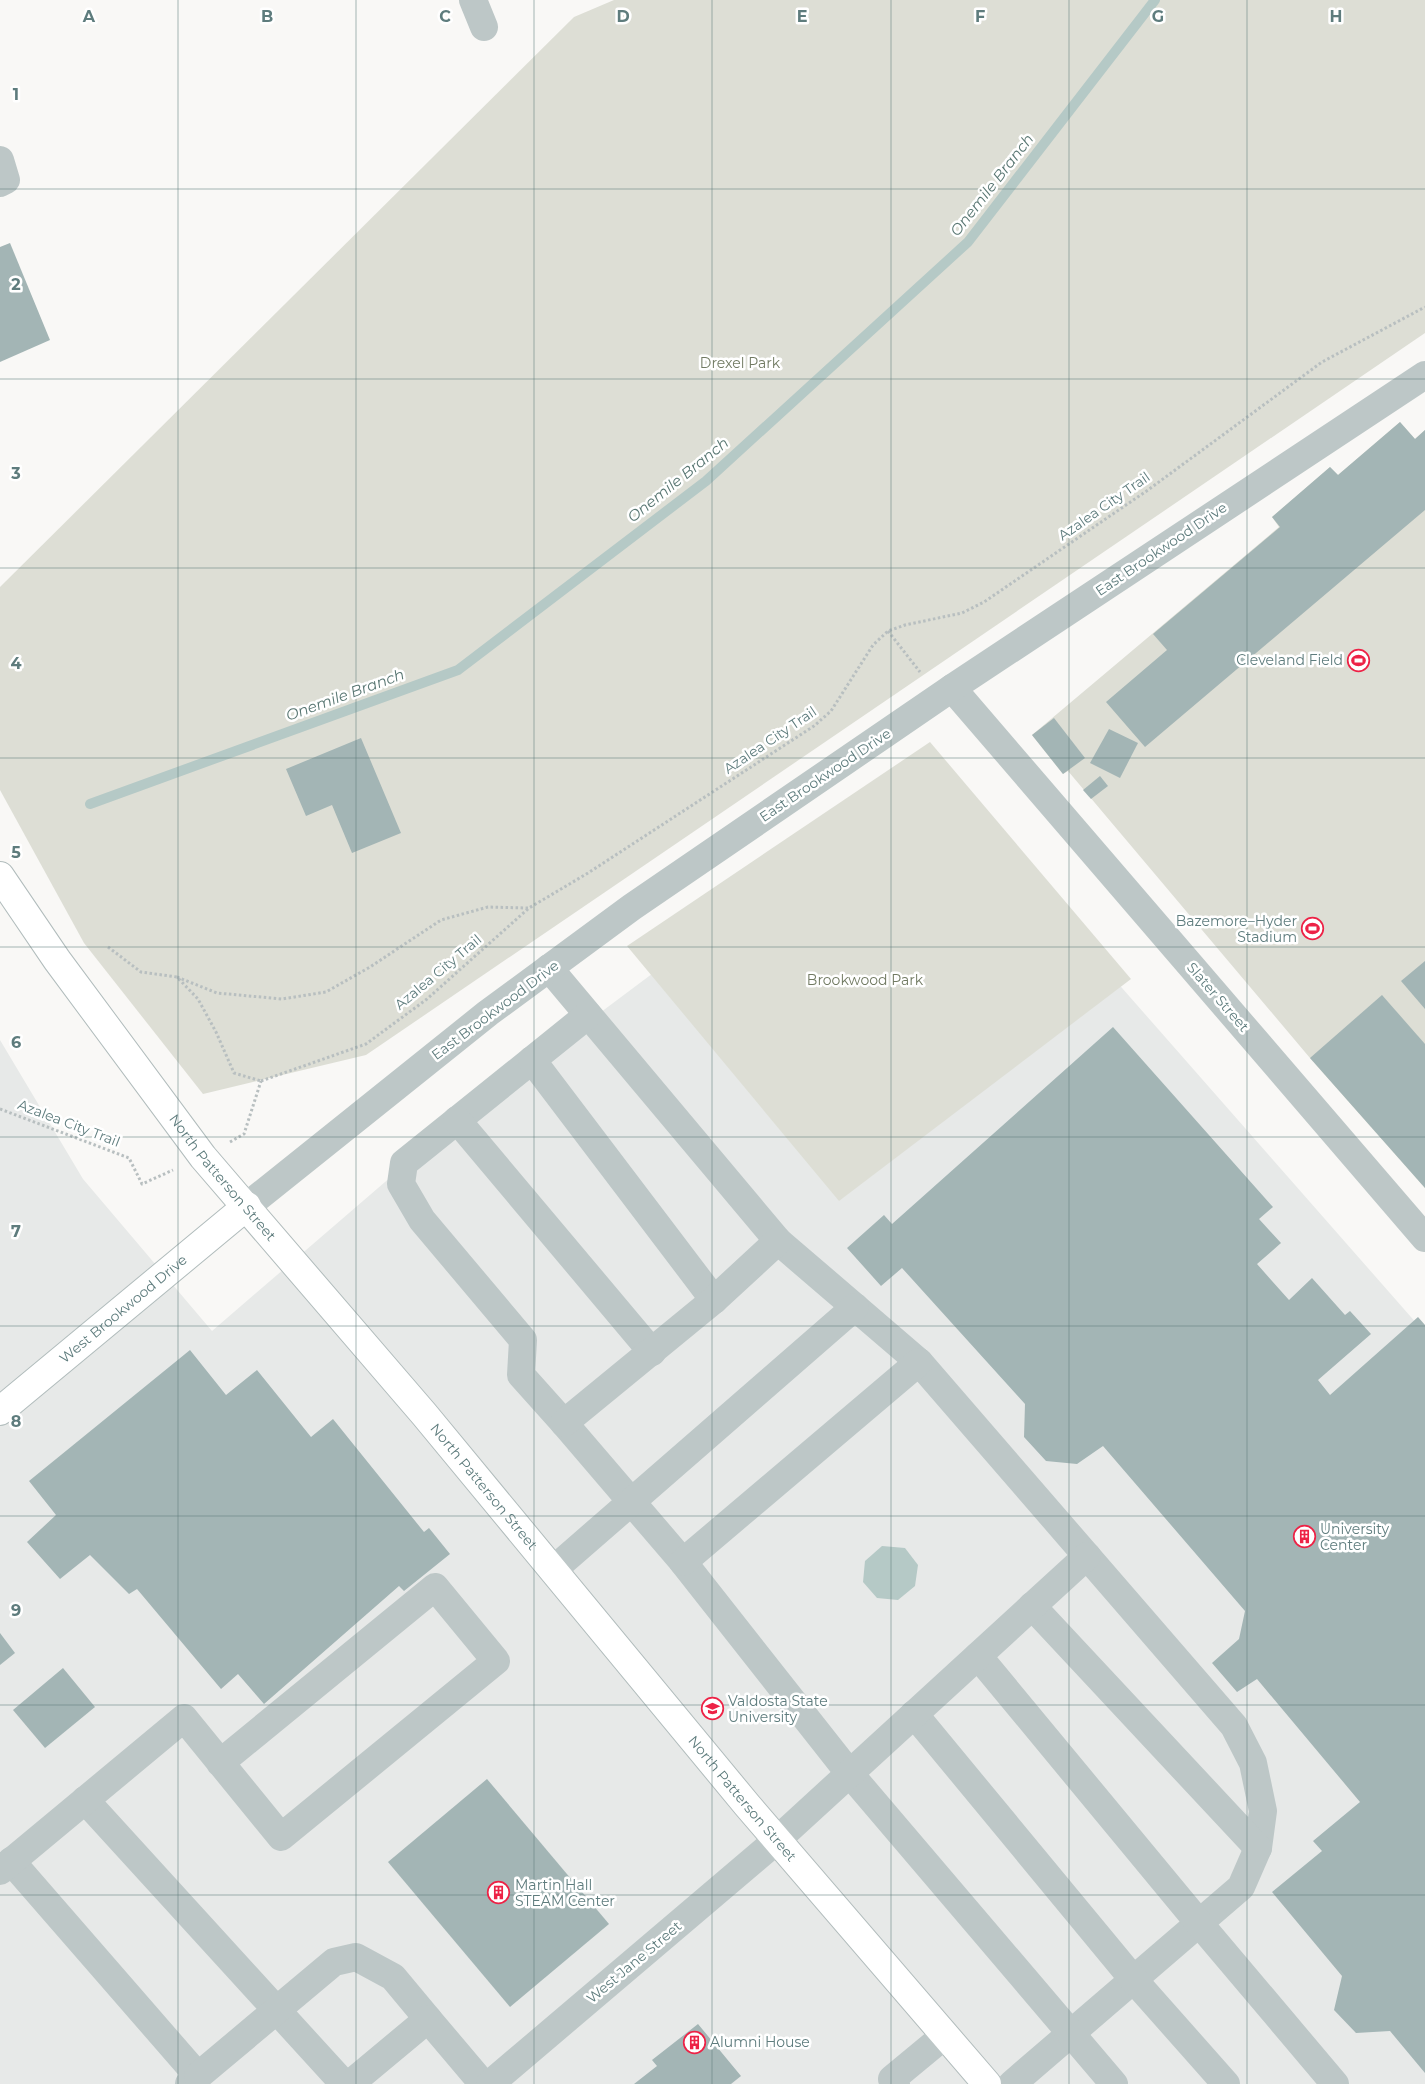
<svg xmlns="http://www.w3.org/2000/svg" width="1425" height="2084" viewBox="0 0 1425 2084" font-family="Montserrat,sans-serif">
  <style>
    .built { fill: #e7e9e8 }
    .green { fill: #ddded5 }
    .water { fill: #b5c9c6 }
    .lines { fill: none; stroke-linecap: round; stroke-linejoin: round }
    .stream { stroke: #b5c9c6; stroke-width: 10 }
    .building { fill: #a3b5b5 }
    .major-casing { stroke: #b1bcbc; stroke-width: 30 }
    .path { stroke: #b8bfc0; stroke-width: 3; stroke-dasharray: 2.5 2.5; stroke-linecap: butt }
    .minor { stroke: #bdc7c7; stroke-width: 28 }
    .major { stroke: #fff; stroke-width: 28 }
    .grid { fill: none; stroke: #5e7c7d; stroke-width: 1; stroke-opacity: 0.55 }
    .labels { text-anchor: middle; stroke-width: 5; stroke-linejoin: round; paint-order: stroke }
    .park-label { font-size: 14px; fill: #717a62; stroke: #fff }
    .street-label { font-size: 14px; fill: #5e7c7d; stroke: #fff }
    .poi-label { font-size: 14px; fill: #5e7c7d; stroke: #fff; text-anchor: start }
    .water-label { font-size: 15px; font-style: italic; fill: #587672; stroke: #fff }
    .grid-label { font-size: 16px; text-anchor: middle; font-weight: bold; fill: #5e7c7d; stroke: #fff; stroke-width: 5; stroke-linejoin: round; paint-order: stroke }
  </style>
  <rect width="100%" height="100%" fill="#f9f8f6"/>
  <polygon class="built" points="928,767 1425,1333 1425,2084 0,2084 0,1040 83,1179 212,1331 457,1120"/>
  <g class="green">
    <polygon points="614,0 1425,0 1425,333 366,1055 203,1094 84,943 0,790 0,587 574,17"/>
    <polygon points="1400,422 1415,439 1425,430 1425,1188 1310,1058 1068,771 1063,774 1032,735 1279,527 1272,517 1330,467 1338,475"/>
    <polygon points="930,742 1131,979 839,1201 627,946"/>
  </g>
  <polygon class="water" points="882,1546 905,1548 918,1565 915,1586 898,1600 877,1598 863,1582 865,1561"/>
  <g class="lines">
    <polyline class="stream" points="90,804 458,670 706,481 968,242 1155,0"/>
  </g>
  <g class="building">
    <polygon points="10,243 50,340 0,362 0,247"/>
    <polygon points="1400,422 1415,439 1425,430 1425,510 1145,747 1106,702 1167,650 1153,634 1280,527 1272,517 1330,467 1338,475"/>
    <polygon points="1054,718 1085,758 1063,774 1032,735"/>
    <polygon points="1109,729 1138,743 1120,778 1090,763"/>
    <polygon points="361,738 401,833 352,853 332,805 306,816 286,769"/>
    <polygon points="1100,776 1108,786 1091,799 1083,790"/>
    <polygon points="1425,961 1425,1009 1401,981"/>
    <polygon points="1382,995 1425,1044 1425,1188 1310,1058"/>
    <polygon points="1113,1027 1273,1207 1259,1219 1281,1243 1257,1264 1289,1300 1312,1278 1345,1315 1350,1311 1371,1334 1318,1380 1330,1395 1418,1317 1425,1325 1425,2073 1390,2031 1356,2033 1334,2010 1342,1976 1272,1892 1322,1851 1313,1841 1360,1802 1257,1679 1237,1692 1212,1663 1239,1639 1245,1611 1103,1446 1077,1464 1046,1461 1024,1437 1025,1404 902,1268 881,1286 847,1248 884,1215 892,1224"/>
    <polygon points="190,1350 226,1395 257,1370 311,1437 333,1419 424,1532 429,1528 450,1554 404,1591 399,1586 264,1704 238,1674 221,1689 137,1589 129,1594 90,1555 60,1579 27,1542 56,1515 29,1481"/>
    <polygon points="0,1633 15,1653 0,1665"/>
    <polygon points="63,1668 95,1707 45,1748 13,1710"/>
    <polygon points="487,1779 609,1924 510,2007 388,1862"/>
    <polygon points="698,2024 741,2076 731,2084 634,2084 657,2066 652,2060"/>
  </g>
  <g class="lines">
    <defs>
      <g id="major">
        <path id="s1" d="M0 876 57 960 203 1157 424 1414 747 1805 987 2084"/>
        <path id="s2" d="M0 1411 247 1206"/>
      </g>
    </defs>
    <use href="#major" class="major-casing"/>
    <g class="path">
      <polyline points="888,631 920,672"/>
      <polyline points="108,947 141,972 177,977 198,999 216,1032 234,1073 261,1081"/>
      <polyline points="177,977 217,993 282,999 326,992 370,967 441,920 488,907 528,908"/>
      <polyline points="261,1081 366,1044 427,999 529,908 588,873 814,726 831,711 873,645 888,631 905,625 962,613 984,602 1148,490 1322,362 1425,307"/>
      <polyline points="0,1109 129,1158 142,1184 173,1170"/>
      <polyline points="230,1142 244,1134 261,1081"/>
    </g>
    <g class="minor">
      <polyline points="473,0 484,27"/>
      <polyline points="0,160 6,180 0,183"/>
      <polyline points="952,688 1425,1238"/>
      <polyline points="549,968 778,1241 919,1362 1234,1726 1253,1763 1263,1811 1258,1848 1241,1887 1012,2084"/>
      <polyline points="588,1015 404,1163 401,1184 422,1220 523,1340 521,1375 564,1423 683,1562 850,1774 1114,2084"/>
      <polyline points="532,1060 714,1300"/>
      <polyline points="457,1120 652,1352"/>
      <polyline points="247,1206 488,1013 632,907 952,688 1425,375"/>
      <polyline points="564,1423 714,1300 778,1241"/>
      <polyline points="683,1562 919,1362"/>
      <polyline points="553,1570 855,1307"/>
      <polyline points="1032,1606 1258,1848"/>
      <polyline points="978,1656 1199,1923 1335,2084"/>
      <polyline points="914,1714 1133,1979 1226,2084"/>
      <polyline points="85,1800 344,2084"/>
      <polyline points="11,1861 198,2076 189,2084"/>
      <polyline points="0,1871 184,1718 281,1837 496,1661 435,1587 220,1763"/>
      <polyline points="198,2076 334,1962 356,1957 393,1977 428,2019"/>
      <polyline points="350,2084 428,2019 483,2084"/>
      <polyline points="490,2084 777,1840 1087,1556"/>
      <polyline points="896,2084 892,2079 944,2036"/>
    </g>
    <use href="#major" class="major"/>
  </g>
  <path class="grid" d="M178 0V2084M356 0V2084M534 0V2084M712 0V2084M891 0V2084M1069 0V2084M1247 0V2084M0 189H1425M0 379H1425M0 568H1425M0 758H1425M0 947H1425M0 1137H1425M0 1326H1425M0 1516H1425M0 1705H1425M0 1895H1425"/>
  <defs>
    <symbol id="stadium-ring" viewBox="-11 -11 22 22"><circle r="9.5" fill="#fff" stroke="#ed2246" stroke-width="1.5"/><path d="M0-5a6.5 5 0 1 0 0 10a6.5 5 0 1 0 0-10ZM-3.5-1.8h7v3.6h-7Z" fill="#ed2246"/></symbol>
    <symbol id="building-ring" viewBox="-11 -11 22 22"><circle r="9.5" fill="#fff" stroke="#ed2246" stroke-width="1.5"/><path d="M-4-6H4V6H1V3H-1V6H-4ZM-2.5-4.3h1.7v1.8h-1.7ZM.8-4.3h1.7v1.8H.8ZM-2.5-1h1.7V.8h-1.7ZM.8-1h1.7V.8H.8Z" fill="#ed2246"/></symbol>
    <symbol id="university-ring" viewBox="-11 -11 22 22"><circle r="9.5" fill="#fff" stroke="#ed2246" stroke-width="1.5"/><path d="M0-5L7-2L0 1L-7-2ZM-4 1L0 2.5L4 1V4Q0 6-4 4Z" fill="#ed2246"/></symbol>
  </defs>
  <g fill-rule="evenodd">
    <use href="#stadium-ring" x="1346" y="648" width="25" height="25"/>
    <use href="#stadium-ring" x="1300" y="916" width="25" height="25"/>
    <use href="#building-ring" x="1292" y="1524" width="25" height="25"/>
    <use href="#university-ring" x="700" y="1696" width="25" height="25"/>
    <use href="#building-ring" x="486" y="1880" width="25" height="25"/>
    <use href="#building-ring" x="682" y="2030" width="25" height="25"/>
  </g>
  <g class="labels">
    <g class="park-label">
      <text x="740" y="368">Drexel Park</text>
      <text x="865" y="985">Brookwood Park</text>
    </g>
    <g class="street-label">
      <text transform="translate(1104 506) rotate(-35)" y="5">Azalea City Trail</text>
      <text transform="translate(1161 549) rotate(-34)" y="5">East Brookwood Drive</text>
      <text transform="translate(770 740) rotate(-34)" y="5">Azalea City Trail</text>
      <text transform="translate(825 775) rotate(-34)" y="5">East Brookwood Drive</text>
      <text transform="translate(438 972) rotate(-40)" y="5">Azalea City Trail</text>
      <text transform="translate(1218 997) rotate(49)" y="5">Slater Street</text>
      <text transform="translate(495 1010) rotate(-37)" y="5">East Brookwood Drive</text>
      <text transform="translate(69 1123) rotate(21)" y="5">Azalea City Trail</text>
      <text dy="5" stroke="none"><textPath href="#s1" startOffset="375">North Patterson Street</textPath></text>
      <text dy="5" stroke="none"><textPath href="#s2" startOffset="160">West Brookwood Drive</textPath></text>
      <text dy="5" stroke="none"><textPath href="#s1" startOffset="780">North Patterson Street</textPath></text>
      <text dy="5" stroke="none"><textPath href="#s1" startOffset="1185">North Patterson Street</textPath></text>
      <text transform="translate(634 1962) rotate(-40)" y="5">West Jane Street</text>
    </g>
    <g class="poi-label">
      <text x="1343" y="665" text-anchor="end">Cleveland Field</text>
      <text x="1297" y="926" text-anchor="end">Bazemore–Hyder<tspan x="1297" dy="16">Stadium</tspan></text>
      <text x="1320" y="1534">University<tspan x="1320" dy="16">Center</tspan></text>
      <text x="728" y="1706">Valdosta State<tspan x="728" dy="16">University</tspan></text>
      <text x="515" y="1890">Martin Hall<tspan x="515" dy="16">STEAM Center</tspan></text>
      <text x="710" y="2047">Alumni House</text>
    </g>
    <g class="water-label">
      <text transform="translate(992 185) rotate(-52)" y="5">Onemile Branch</text>
      <text transform="translate(678 480) rotate(-39)" y="5">Onemile Branch</text>
      <text transform="translate(345 695) rotate(-20)" y="5">Onemile Branch</text>
    </g>
  </g>
  <g class="grid-label">
    <text x="89" y="22">A</text>
    <text x="267" y="22">B</text>
    <text x="445" y="22">C</text>
    <text x="623" y="22">D</text>
    <text x="802" y="22">E</text>
    <text x="980" y="22">F</text>
    <text x="1158" y="22">G</text>
    <text x="1336" y="22">H</text>
    <text x="16" y="100">1</text>
    <text x="16" y="290">2</text>
    <text x="16" y="479">3</text>
    <text x="16" y="669">4</text>
    <text x="16" y="858">5</text>
    <text x="16" y="1048">6</text>
    <text x="16" y="1237">7</text>
    <text x="16" y="1427">8</text>
    <text x="16" y="1616">9</text>
  </g>
</svg>
